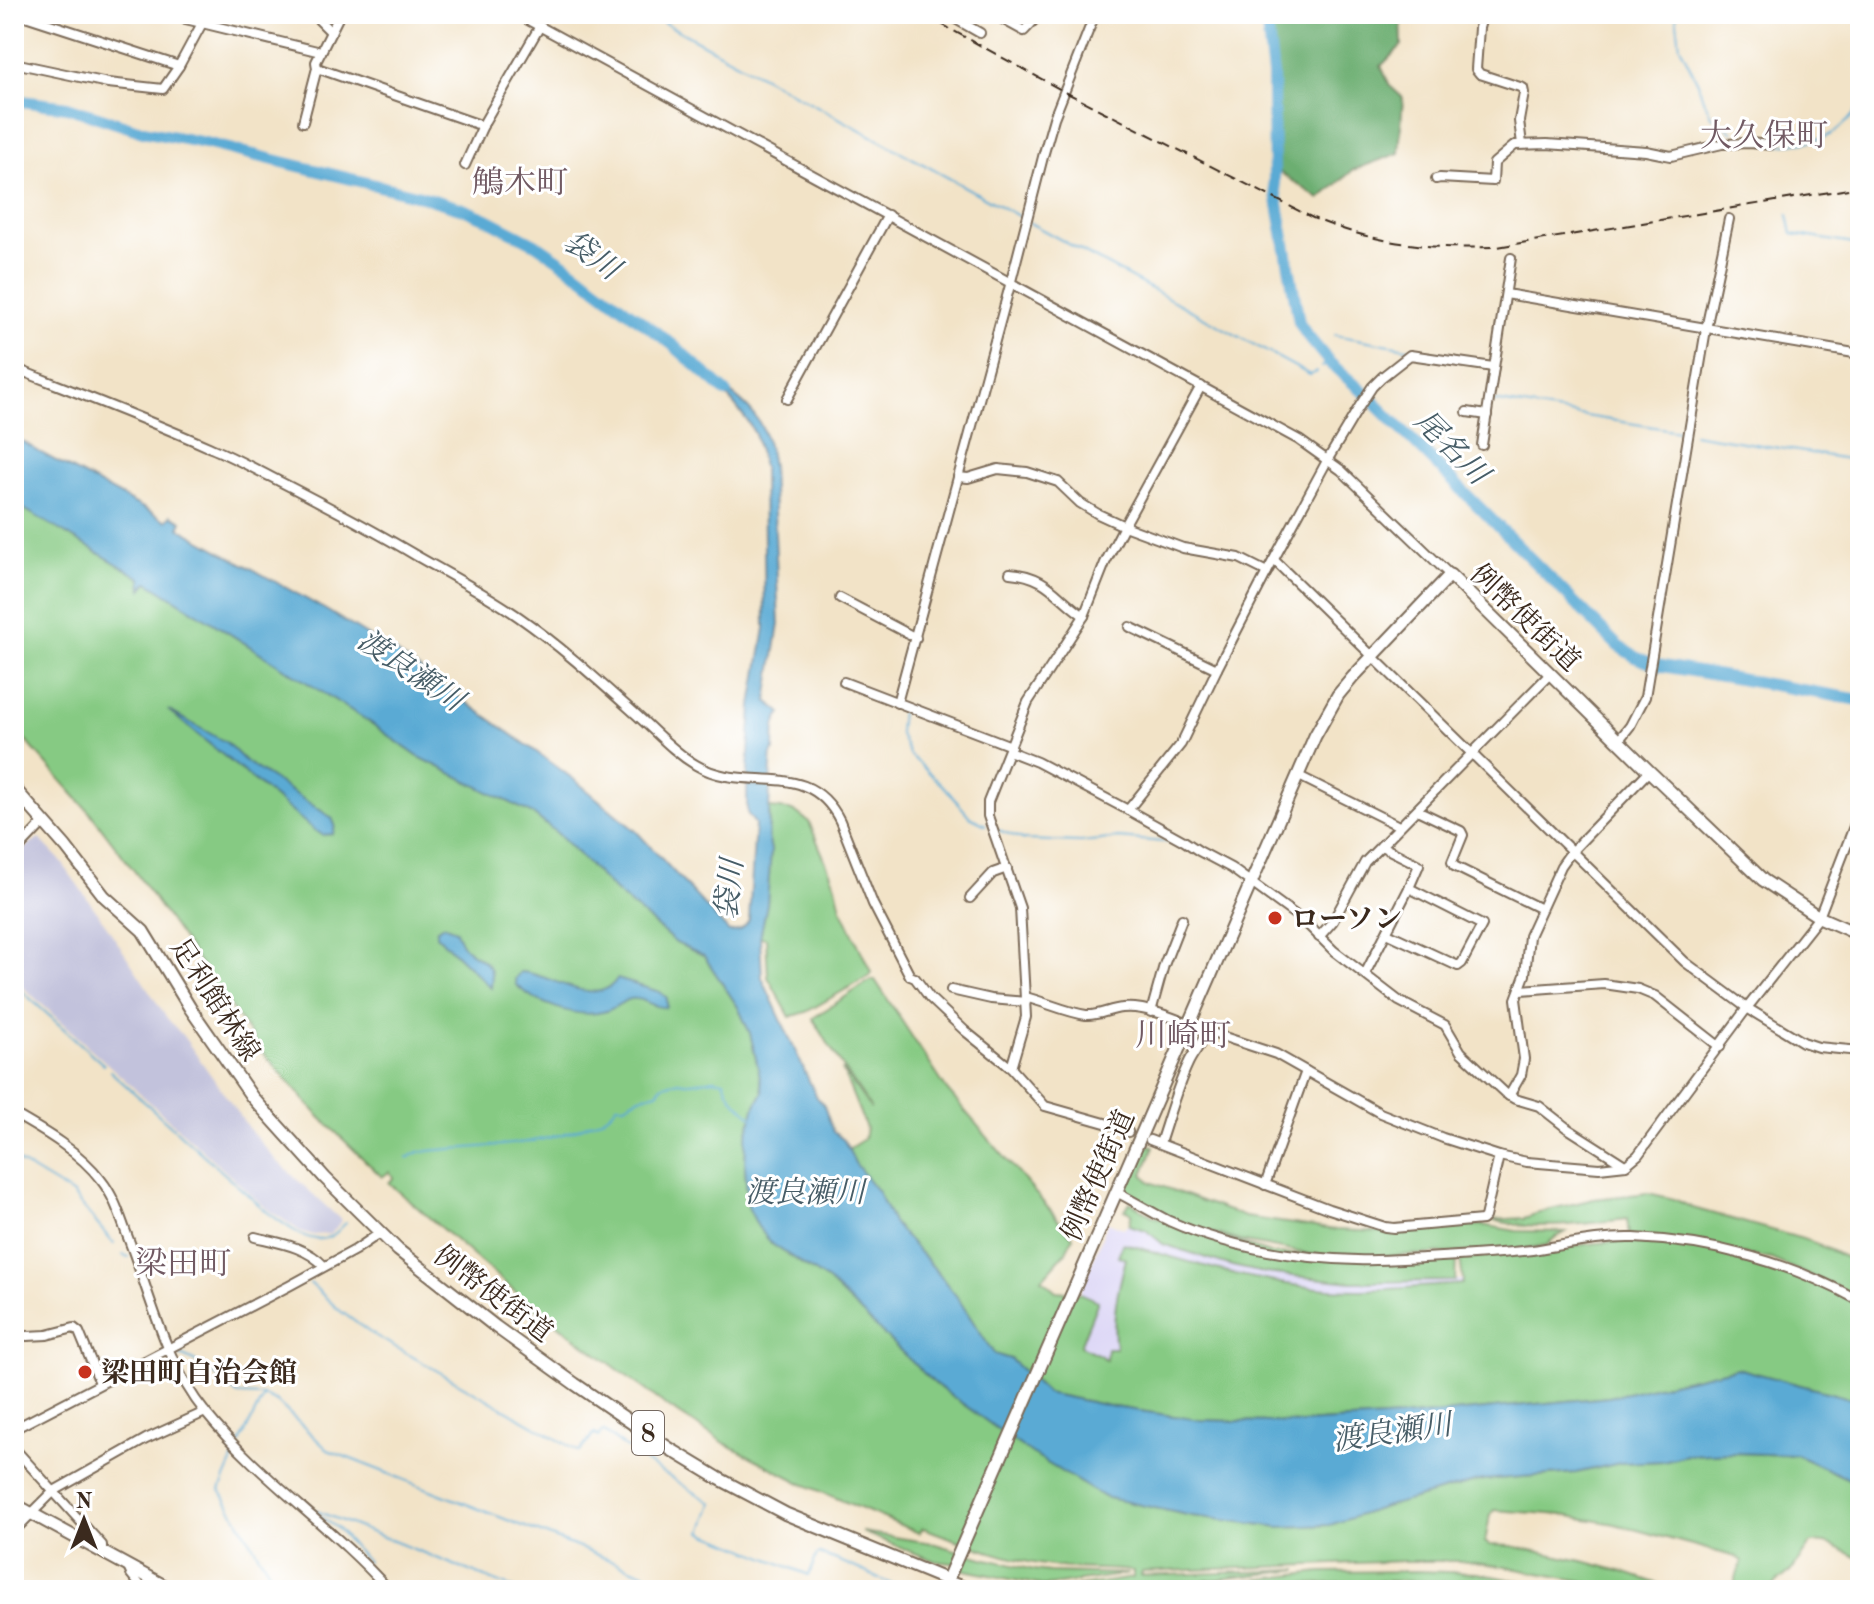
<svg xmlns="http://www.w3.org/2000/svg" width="1874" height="1604" viewBox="0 0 1874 1604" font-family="'Old Standard TT','Noto Serif JP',serif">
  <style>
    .built { fill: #dcd6f6 }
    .industrial { fill: #c2c2dc }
    .green { fill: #86ca83; stroke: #607a50; stroke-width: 2 }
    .forest { fill: #6cae71; stroke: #546c48; stroke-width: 2 }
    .water { fill: #5aaad4; stroke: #4a6a79; stroke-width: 2 }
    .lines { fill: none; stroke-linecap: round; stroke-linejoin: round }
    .stream { stroke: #5aaad4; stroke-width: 2 }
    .river { stroke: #5aaad4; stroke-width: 12 }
    .minor-casing { stroke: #7b6b59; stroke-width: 12 }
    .major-casing { stroke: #7b6b59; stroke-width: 15 }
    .minor { stroke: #fff; stroke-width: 8 }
    .major { stroke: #fff; stroke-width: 11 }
    .rail { stroke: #3b2a1e; stroke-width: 2; stroke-dasharray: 12 6; stroke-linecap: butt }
    .poi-dot { fill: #c8321e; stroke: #fff; stroke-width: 3 }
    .labels { text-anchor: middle; stroke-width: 6; stroke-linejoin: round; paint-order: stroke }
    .shield { fill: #fff; stroke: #766a62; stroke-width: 2 }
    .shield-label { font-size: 26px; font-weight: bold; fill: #3b2a1e }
    .street-label { font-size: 28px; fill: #3b2a1e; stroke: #fff }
    .poi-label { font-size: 28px; font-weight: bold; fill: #3b2a1e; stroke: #fff; text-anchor: start }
    .water-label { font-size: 30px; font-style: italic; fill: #475d67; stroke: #fff }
    .quarter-label { font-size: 32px; fill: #715a63; stroke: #fff }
  </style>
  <rect width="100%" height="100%" fill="#fff"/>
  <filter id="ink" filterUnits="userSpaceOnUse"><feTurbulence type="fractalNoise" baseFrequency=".0125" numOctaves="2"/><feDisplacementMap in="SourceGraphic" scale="16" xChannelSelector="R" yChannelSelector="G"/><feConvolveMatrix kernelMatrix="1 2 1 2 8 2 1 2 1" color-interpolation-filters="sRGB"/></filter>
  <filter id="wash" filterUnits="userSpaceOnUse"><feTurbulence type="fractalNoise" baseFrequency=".006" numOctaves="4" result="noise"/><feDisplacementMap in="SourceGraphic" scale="32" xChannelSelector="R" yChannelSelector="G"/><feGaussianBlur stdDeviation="1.8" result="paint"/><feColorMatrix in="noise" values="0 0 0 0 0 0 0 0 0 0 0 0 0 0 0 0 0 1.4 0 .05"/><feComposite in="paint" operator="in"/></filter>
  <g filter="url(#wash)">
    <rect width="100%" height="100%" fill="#f2e3c7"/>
    <polygon class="built" points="1108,1222 1123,1228 1129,1225 1146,1230 1163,1244 1264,1273 1352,1282 1463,1280 1462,1284 1107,1360 1100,1355 1080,1347 1098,1301 1080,1293"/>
    <polygon class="industrial" points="39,838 60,860 104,922 167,1018 183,1036 250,1130 276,1160 342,1221 330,1234 313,1235 300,1231 266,1208 14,979 14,867 26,847"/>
    <g class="green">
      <path d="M14 503 141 578 143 587 148 581 371 723 417 756 533 814 557 833 613 889 676 943 704 956 738 1007 750 1033 758 1067 763 1092 754 1109 746 1139 745 1167 748 1207 772 1244 828 1281 934 1383 1032 1454 1104 1497 1192 1516 1280 1527 1330 1525 1384 1507 1483 1480 1576 1473 1620 1463 1663 1461 1687 1455 1733 1453 1796 1455 1860 1484V1559C1845 1552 1826 1538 1810 1544L1793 1569 1768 1590H1732L1742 1561 1736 1557 1615 1524 1563 1515 1494 1510 1490 1515 1485 1542 1489 1545 1512 1546 1587 1562 1623 1572 1676 1590H1617L1577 1580 1506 1567 1460 1561H1405L1142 1572 1141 1576 1299 1570 1141 1588 1140 1590H1069L1062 1589 1133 1578V1571C1106 1568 1078 1570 1051 1566 1007 1560 964 1543 923 1528L919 1533 803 1484 726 1444 667 1406 521 1297 389 1183 394 1177 389 1172 382 1177 317 1114 263 1053 138 876 91 814 14 727Z"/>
      <polygon points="770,808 789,810 797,813 809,822 836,886 841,908 871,972 869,976 806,1012 790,1017 768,977 766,938 760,937 767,904 771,850 768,837"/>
      <path d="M871 980H875L947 1090 1073 1237 1065 1253 1042 1279 1056 1291 1080 1293 1098 1301 1080 1346 1100 1355 1106 1360 1107 1348H1116C1111 1317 1118 1289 1126 1259L1118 1256 1123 1243C1202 1266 1281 1291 1363 1290 1396 1289 1429 1286 1462 1284L1463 1280 1460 1259C1495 1255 1529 1251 1564 1247 1584 1245 1605 1241 1625 1241 1707 1241 1788 1268 1860 1305V1401L1737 1368 1609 1397 1401 1417 1302 1423 1200 1420 1114 1407 1047 1393 1010 1359 994 1354 957 1297 933 1267 893 1223 878 1192 855 1163 848 1149 864 1139 866 1128 842 1069 871 1109 832 1050 813 1018Z"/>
      <polygon points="1145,1144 1154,1147 1143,1174 1150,1182 1245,1217 1336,1230 1384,1232 1483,1225 1516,1231 1566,1232 1553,1239 1547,1245 1517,1250 1363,1257 1309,1254 1239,1241 1198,1228 1167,1217 1130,1195 1125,1188"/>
      <path d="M1648 1193 1674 1199 1693 1208 1810 1241 1860 1264V1297L1771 1259 1629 1235 1627 1219C1579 1224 1541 1231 1491 1220L1524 1218 1551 1209 1594 1199Z"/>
      <polygon points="1130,1202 1153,1216 1273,1254 1456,1260 1455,1281 1352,1282 1264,1273 1232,1266 1163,1244 1146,1230 1129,1225 1132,1213 1125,1210"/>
      <polygon points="862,1532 932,1543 983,1558 1034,1570 1049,1572 1128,1574 1045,1586 960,1569 958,1568 959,1564 935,1561"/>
      <polygon points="1417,1571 1477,1573 1566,1590 1508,1590 1441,1582 1389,1581 1168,1590 1321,1572"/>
    </g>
    <polygon class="forest" points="1267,14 1401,14 1402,45 1381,66 1390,86 1403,98 1399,153 1353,170 1320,199 1279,172 1276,74"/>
    <g class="water">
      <path d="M716 382C753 409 766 420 772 467L779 624 767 701 782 713C772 723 775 737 774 751H772L770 784H747L752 705 765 628 763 467 755 434 746 419Z"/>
      <path d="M14 436 41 453 167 521 171 515 182 521 179 528 326 610 398 654 531 748 576 781 637 832 729 932C739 932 744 929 749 920L755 824 747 813V786H770L768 837 771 850 767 904 760 937 762 978 816 1096 824 1106 833 1132 844 1140 855 1163 878 1192 893 1223 933 1267 957 1297 994 1354 1010 1359 1047 1393 1114 1407 1200 1420 1302 1423 1401 1417 1609 1397 1737 1368 1860 1401V1484L1796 1455 1733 1453 1687 1455 1663 1461 1620 1463 1576 1473 1482 1480 1384 1507 1330 1525 1280 1527 1192 1516 1104 1497 1032 1454 934 1383 828 1281 772 1244 758 1227 748 1207 745 1167 746 1139 754 1109 763 1092 758 1067 750 1033 738 1007 704 956 676 943 613 889 557 833 533 814 417 756 371 723 148 582 142 589 141 578 14 503Z"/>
      <polygon points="168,710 227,743 245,761 332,818 335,825 333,834 323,835 314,830"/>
      <path d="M443 925 456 930C458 936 460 943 465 948 479 961 496 960 491 988L436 935V930Z"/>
      <path d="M520 972C549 972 596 1011 617 979L660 992 667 998V1007C653 1009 644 997 631 999 621 1001 614 1010 603 1012 577 1019 535 1003 516 985L515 979Z"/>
    </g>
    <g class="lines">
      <g class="stream">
        <polyline points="648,14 1022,218"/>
        <polyline points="1676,14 1680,46 1698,83 1703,99 1711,115 1733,132"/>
        <path d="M1776 145C1815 142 1837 141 1860 105"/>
        <polyline points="1788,215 1792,234 1860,245"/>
        <polyline points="1028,222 1310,375 1317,372"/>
        <polyline points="1335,335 1479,361"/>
        <polyline points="1322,367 1330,363"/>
        <polyline points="1493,401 1685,432"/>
        <polyline points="1693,434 1860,461"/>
        <polyline points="901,711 899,732 909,754 947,790 970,817 986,825"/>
        <polyline points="996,829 1025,840 1081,842 1118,838 1175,843"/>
        <polyline points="14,984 104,1065"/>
        <path d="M110 1071 267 1212C284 1223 310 1248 331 1236 337 1233 341 1227 346 1223"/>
        <path d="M407 1158 419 1152C477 1145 538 1149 592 1123 603 1118 610 1116 617 1105H625L640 1097 657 1092 662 1086 671 1083 679 1081 691 1083 713 1079 725 1081C726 1096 743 1107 752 1117"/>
        <polyline points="14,1159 72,1194 114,1244"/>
        <polyline points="123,1255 129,1257"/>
        <path d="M310 1283 339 1310 369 1332 580 1452 594 1433 599 1437 603 1431 647 1463 712 1503 702 1532 809 1575 817 1555 819 1554C851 1563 876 1579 907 1590"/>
        <path d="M180 1355C203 1363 220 1379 238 1395L264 1396 277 1402 328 1450 687 1590"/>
        <polyline points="239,1445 263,1397"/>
        <polyline points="237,1451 220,1490 280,1590"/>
        <polyline points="309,1508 518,1590"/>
        <polyline points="313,1512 336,1527 367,1562"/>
      </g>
      <g class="river">
        <polyline points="1263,14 1268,33 1273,74 1274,182 1299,322 1306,334 1330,363 1369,397 1618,646 1637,658 1657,665 1860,700"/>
        <polyline points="14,100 67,107 138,130 205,143 420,196 463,209 487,219 537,245 565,264 673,345 726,392"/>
      </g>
    </g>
  </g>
  <g filter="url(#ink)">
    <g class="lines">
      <defs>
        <g id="minor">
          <polyline points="19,14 179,66"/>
          <polyline points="165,14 321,52"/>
          <polyline points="313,14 331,32"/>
          <polyline points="517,14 1299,440 1341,470 1450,575"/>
          <polyline points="947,14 980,33"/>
          <polyline points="993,14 1024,31 1040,14"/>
          <polyline points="1483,14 1479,28 1476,69 1480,74 1523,88 1524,93 1519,121 1522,144"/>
          <polyline points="14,63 108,83 163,89 179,66 207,14"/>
          <polyline points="317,68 483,126"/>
          <polyline points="303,122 317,68 316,62 340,14"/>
          <polyline points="465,165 485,121 540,26"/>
          <polyline points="1436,179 1440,178 1493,181 1494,163 1515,145 1547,144 1646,151 1671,156 1722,144 1750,143 1770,145"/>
          <polyline points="1506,294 1860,354"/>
          <path d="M14 368C80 394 146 419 211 448 231 456 251 467 271 477 320 502 368 527 415 555 450 575 486 594 519 617 562 647 601 683 640 718 658 734 674 752 696 765 746 795 808 756 840 821L873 904 910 976 915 978 930 998 965 1031 1011 1068 1045 1106 1112 1125 1128 1132"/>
          <polyline points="787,399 888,215"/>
          <polyline points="1467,412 1487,415"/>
          <polyline points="1482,445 1511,258"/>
          <polyline points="958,477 968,478 998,469 1027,472 1058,482 1080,503 1098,514 1124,526 1183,548 1239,558 1267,572"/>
          <polyline points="1274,560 1685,962 1747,1008 1803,1042 1818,1047 1860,1051"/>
          <path d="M1010 573C1048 576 1055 596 1084 616"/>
          <polyline points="840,598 916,638"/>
          <polyline points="1130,627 1217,669"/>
          <polyline points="844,682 1011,746"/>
          <polyline points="897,703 1009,289 1044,153 1054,118 1095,14"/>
          <polyline points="1618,741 1630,726 1645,697 1706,329 1729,219"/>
          <polyline points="1009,751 1037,762 1128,810 1184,841 1199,851 1231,868 1305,922 1334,951 1399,1001 1445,1025 1461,1052 1505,1093 1515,1099 1539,1106 1567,1128 1625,1165"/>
          <polyline points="1297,775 1399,826"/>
          <polyline points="1128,810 1181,744 1217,669 1267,572 1328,459 1359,407 1372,387 1382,377 1410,355 1493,367"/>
          <polyline points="1417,810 1461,831 1463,835 1452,862 1454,866 1541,909"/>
          <polyline points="14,859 22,845 44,822"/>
          <polyline points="970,898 993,873 1007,868"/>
          <polyline points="1387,933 1458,966 1462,963 1482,925 1409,888"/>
          <polyline points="1319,937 1333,921 1365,862 1550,674"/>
          <polyline points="1365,974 1409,888 1419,865 1381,846"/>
          <polyline points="951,990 991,999 1026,1002"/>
          <polyline points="1521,990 1604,984 1638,989 1655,996 1720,1047"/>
          <path d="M1025 997C1045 1002 1066 1012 1086 1015 1098 1016 1110 1009 1122 1008 1148 1005 1183 1022 1206 1031 1203 1044 1193 1052 1188 1064 1176 1089 1169 1117 1160 1143"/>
          <polyline points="1151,1012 1164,965 1182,919"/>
          <polyline points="1206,1031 1276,1054 1380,1113 1443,1138 1499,1156 1527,1162 1599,1168 1626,1165 1638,1155 1747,1008 1819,917 1860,811"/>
          <polyline points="1011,1068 1026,1017 1020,908 988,816 988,802 1028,702 1084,616 1105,563 1124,526 1201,386"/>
          <polyline points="1509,1096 1521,1075 1524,1059 1516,999 1525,975 1529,936 1561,866 1571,852 1649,771"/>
          <path d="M14 1114C44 1131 80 1152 101 1180 114 1196 120 1216 127 1235 150 1293 165 1363 205 1412 259 1479 332 1526 389 1590"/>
          <polyline points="1150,1140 1329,1209 1385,1227 1394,1228 1482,1220 1485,1217 1499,1156"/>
          <polyline points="1265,1185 1306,1071"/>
          <path d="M1116 1192C1134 1201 1151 1212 1169 1221 1227 1247 1294 1258 1357 1260 1379 1261 1402 1259 1424 1258 1460 1256 1496 1254 1532 1250 1566 1245 1600 1237 1634 1238 1712 1241 1792 1263 1860 1301"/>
          <path d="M255 1237C280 1243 307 1247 324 1266"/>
          <polyline points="27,1336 47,1335 74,1328 79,1332 100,1383"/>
          <polyline points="14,1429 289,1286 355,1250 380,1233"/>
          <polyline points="14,1448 102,1545 102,1551"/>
          <polyline points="14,1531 54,1491 146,1439 205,1412"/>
          <polyline points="127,1565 131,1574 144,1590"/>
          <polyline points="947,1580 975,1590"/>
        </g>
        <g id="major">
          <polyline points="14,788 66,847 104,896 143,931 190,1008 252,1097 325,1178 398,1250 496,1327 575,1384 670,1449 718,1478 786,1514 947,1580"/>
          <polyline points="14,1504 172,1590"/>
          <polyline points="943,1590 1315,736 1338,695 1353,677 1450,575 1649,771 1763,880 1819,917 1860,935"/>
        </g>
      </defs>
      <use href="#minor" class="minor-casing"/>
      <use href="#major" class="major-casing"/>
      <use href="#minor" class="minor"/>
      <use href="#major" class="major"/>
      <path class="rail" d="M923 14 1065 92 1313 218C1379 245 1427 249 1497 247L1860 187"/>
    </g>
  </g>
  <g class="poi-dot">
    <circle cx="1275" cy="918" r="8"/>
    <circle cx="85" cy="1372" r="8"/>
  </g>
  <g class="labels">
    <rect class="shield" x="632" y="1411" width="32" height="44" rx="6"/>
    <g class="shield-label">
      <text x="648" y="1442">8</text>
    </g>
    <g class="street-label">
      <text transform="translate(1526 617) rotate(44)" y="10">例幣使街道</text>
      <text transform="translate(216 999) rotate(57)" y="10">足利館林線</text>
      <text transform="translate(1097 1175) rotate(-66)" y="10">例幣使街道</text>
      <text transform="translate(494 1293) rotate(37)" y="10">例幣使街道</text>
    </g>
    <g class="poi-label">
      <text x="1291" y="928">ローソン</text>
      <text x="101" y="1382">梁田町自治会館</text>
    </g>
    <g class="water-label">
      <text transform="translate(592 255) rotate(35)" y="10">袋川</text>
      <text transform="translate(1452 447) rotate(45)" y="10">尾名川</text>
      <text transform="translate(411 670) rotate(34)" y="10">渡良瀬川</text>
      <text transform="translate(729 889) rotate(-84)" y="10">袋川</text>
      <text x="805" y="1202">渡良瀬川</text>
      <text transform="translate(1392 1432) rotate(-8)" y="10">渡良瀬川</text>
    </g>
    <g class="quarter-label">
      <text x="1764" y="146">大久保町</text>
      <text x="520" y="193">鵤木町</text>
      <text x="1183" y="1046">川崎町</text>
      <text x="183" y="1274">梁田町</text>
    </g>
  </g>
  <rect width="1874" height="1604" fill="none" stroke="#fff" stroke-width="48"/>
  <g transform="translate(84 1520)" stroke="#ffffff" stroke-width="6" paint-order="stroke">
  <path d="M0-6L14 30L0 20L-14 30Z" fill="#3b2a1e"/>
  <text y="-12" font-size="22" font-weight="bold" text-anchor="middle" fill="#3b2a1e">N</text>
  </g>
</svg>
